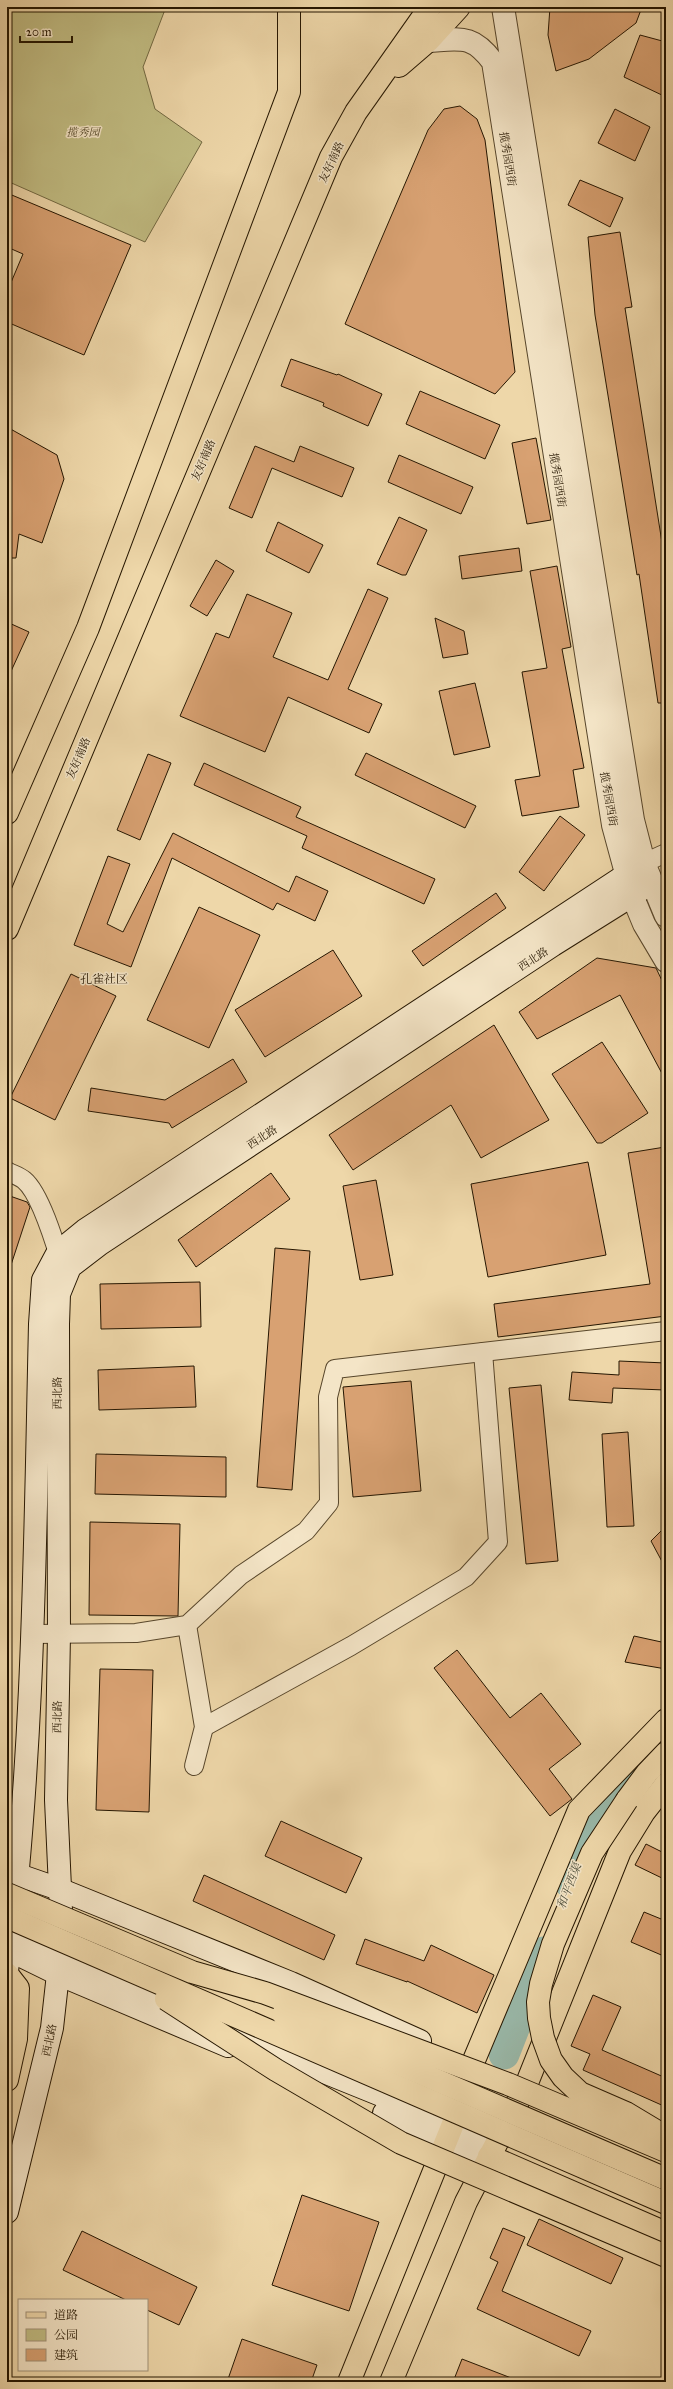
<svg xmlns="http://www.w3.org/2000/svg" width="673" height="2389" viewBox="0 0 673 2389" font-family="'IM FELL Great Primer','Noto Serif SC',serif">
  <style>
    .green { fill: #c1bc82; stroke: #736942 }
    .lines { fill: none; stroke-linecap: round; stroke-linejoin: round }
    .river { stroke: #99b9aa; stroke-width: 31 }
    .building { fill: #d8a172; stroke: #251601 }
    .minor-casing { stroke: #57462b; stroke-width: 20 }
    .tertiary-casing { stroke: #57462b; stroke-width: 24 }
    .secondary-casing { stroke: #251601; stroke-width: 24 }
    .primary-casing { stroke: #251601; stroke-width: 24 }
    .trunk-casing { stroke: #251601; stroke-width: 24 }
    .minor { stroke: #f4e5c7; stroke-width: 18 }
    .tertiary { stroke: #f4e5c7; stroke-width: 22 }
    .secondary { stroke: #f4e5c7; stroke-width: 22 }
    .primary { stroke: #eed7a9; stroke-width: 22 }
    .trunk { stroke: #eed7a9; stroke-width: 22 }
    .trunk-bridge-casing { stroke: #251601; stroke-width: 24; stroke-linecap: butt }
    .trunk-bridge { stroke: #eed7a9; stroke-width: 22 }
    .labels { text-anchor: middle; stroke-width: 3; stroke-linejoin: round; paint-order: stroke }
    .park-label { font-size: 11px; font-style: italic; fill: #544828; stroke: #f4e5c7 }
    .street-label { font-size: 11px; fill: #251601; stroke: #f4e5c7 }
    .neighbourhood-label { font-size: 12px; fill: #251601; stroke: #f4e5c7 }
    .water-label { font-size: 12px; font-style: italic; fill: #4e4f3c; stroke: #f4e5c7 }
  </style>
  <rect width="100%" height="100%" fill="#eed7a9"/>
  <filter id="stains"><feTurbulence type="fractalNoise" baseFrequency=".005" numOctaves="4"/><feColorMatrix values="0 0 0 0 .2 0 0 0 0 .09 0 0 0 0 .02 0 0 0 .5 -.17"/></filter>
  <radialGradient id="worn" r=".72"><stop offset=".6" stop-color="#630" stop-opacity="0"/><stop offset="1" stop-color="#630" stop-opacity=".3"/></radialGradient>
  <polygon class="green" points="7,7 166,7 143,67 155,109 202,142 145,242 7,181"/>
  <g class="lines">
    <g class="river">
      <polyline points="570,1883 595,1818 632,1769 666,1738"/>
      <polyline points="504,2054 544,1952"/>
    </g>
  </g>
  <g class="building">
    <polygon points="550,7 642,7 636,23 589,59 556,71 548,35"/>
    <polygon points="640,35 666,42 666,97 624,77"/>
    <polygon points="460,106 477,119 485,140 515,372 495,394 345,324 428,130 444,109"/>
    <polygon points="615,109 650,127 635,161 598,143"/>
    <polygon points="580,180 623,198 610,227 568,205"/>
    <polygon points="7,193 131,245 84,355 7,322 7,292 23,254 7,247"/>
    <polygon points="620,232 632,307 625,308 666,568 666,703 658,703 639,574 637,575 595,315 588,237"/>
    <polygon points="291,359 337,375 338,374 382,394 368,426 323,406 324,403 281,386"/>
    <polygon points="420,391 500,425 485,459 406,424"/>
    <polygon points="7,427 57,455 64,479 42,543 19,534 16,558 7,558"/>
    <polygon points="536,438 551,520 527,524 512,443"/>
    <polygon points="255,446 294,462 300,446 354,468 342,497 272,468 252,518 229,508"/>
    <polygon points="399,455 473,487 461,514 388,482"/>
    <polygon points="399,517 427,530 406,575 402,575 377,564"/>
    <polygon points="278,522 323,545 309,573 266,551"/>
    <polygon points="519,548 522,571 462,579 459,556"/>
    <polygon points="216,560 234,571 207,616 190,606"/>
    <polygon points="557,566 571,647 562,649 584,768 573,770 579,807 522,816 515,780 540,776 522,672 547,668 530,571"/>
    <polygon points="368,589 388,598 348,689 382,704 369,733 288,697 265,752 180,716 216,633 229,638 247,594 292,613 273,657 328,680"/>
    <polygon points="435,618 464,631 468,654 443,658"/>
    <polygon points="7,622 29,632 7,680"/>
    <polygon points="475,683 490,747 454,755 439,691"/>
    <polygon points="366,753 476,806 465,828 355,775"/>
    <polygon points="148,754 171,763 140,840 117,830"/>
    <polygon points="204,763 301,807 296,817 435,879 424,904 302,848 307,836 194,785"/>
    <polygon points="560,816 585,835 544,891 519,872"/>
    <polygon points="173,833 289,892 296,876 328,891 315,921 277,903 273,910 172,858 131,967 74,945 108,856 130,864 107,924 123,932"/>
    <polygon points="496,893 506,908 423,966 412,951"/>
    <polygon points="199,907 260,935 209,1048 147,1020"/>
    <polygon points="333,950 362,996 265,1057 235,1010"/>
    <polygon points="597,958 656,968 666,989 666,1081 620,995 537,1039 519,1012"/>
    <polygon points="71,974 116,996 55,1120 10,1098"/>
    <polygon points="494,1025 549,1120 481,1158 451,1105 353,1170 329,1135"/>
    <polygon points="602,1042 648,1113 602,1143 597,1143 552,1074"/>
    <polygon points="233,1059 247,1082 172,1128 169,1123 88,1111 91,1088 165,1100"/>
    <polygon points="665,1147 666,1316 498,1337 494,1304 650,1284 628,1153"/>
    <polygon points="588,1162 606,1255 488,1277 471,1184"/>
    <polygon points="271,1173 290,1199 196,1267 178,1240"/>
    <polygon points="376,1180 393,1275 360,1280 343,1186"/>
    <polygon points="7,1195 27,1202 30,1207 10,1268 7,1267"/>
    <polygon points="275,1248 310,1251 292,1490 257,1487"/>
    <polygon points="200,1282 201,1327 101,1329 100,1284"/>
    <polygon points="619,1361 666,1363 665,1390 613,1388 612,1403 569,1400 572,1372 619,1375"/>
    <polygon points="194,1366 196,1407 99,1410 98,1370"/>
    <polygon points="411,1381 421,1491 353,1497 343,1387"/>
    <polygon points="541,1385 558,1561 526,1564 509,1388"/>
    <polygon points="628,1432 634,1526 607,1527 602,1434"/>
    <polygon points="96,1454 226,1457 226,1497 95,1494"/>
    <polygon points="90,1522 180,1524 178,1616 89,1615"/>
    <polygon points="666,1526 666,1569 651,1541"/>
    <polygon points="634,1636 666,1643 666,1669 625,1662"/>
    <polygon points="457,1650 510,1718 541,1693 581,1744 549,1769 572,1799 550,1816 434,1668"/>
    <polygon points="100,1669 153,1670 149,1812 96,1810"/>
    <polygon points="281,1821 362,1858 346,1893 265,1856"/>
    <polygon points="646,1844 666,1854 666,1880 635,1865"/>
    <polygon points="204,1875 335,1935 324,1960 193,1901"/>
    <polygon points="644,1912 666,1921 666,1957 631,1942"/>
    <polygon points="365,1939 424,1961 431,1945 494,1975 477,2013 407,1981 407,1982 356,1964"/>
    <polygon points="593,1995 621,2007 602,2050 666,2078 666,2107 583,2070 590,2054 571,2046"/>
    <polygon points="302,2195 379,2222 349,2311 272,2285"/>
    <polygon points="539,2219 623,2258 611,2284 527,2245"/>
    <polygon points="503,2228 525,2237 502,2291 591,2331 579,2356 477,2309 498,2262 490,2258"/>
    <polygon points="82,2231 197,2287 179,2325 147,2310 147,2300 126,2300 63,2270"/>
    <polygon points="242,2339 317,2365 311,2382 227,2382"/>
    <polygon points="462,2359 519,2381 519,2382 453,2382"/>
  </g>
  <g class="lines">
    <defs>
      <g id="minor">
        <polyline points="644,863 666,853"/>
        <path d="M7 1171C12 1174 19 1176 24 1180 40 1193 55 1243 61 1263"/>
        <polyline points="187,1625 204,1727 194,1766"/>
        <polyline points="33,1634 136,1633 187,1625 241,1575 306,1531 329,1503 328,1397 335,1369 666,1331"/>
        <polyline points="204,1727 351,1646 466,1577 498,1542 483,1352"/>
      </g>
      <g id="tertiary">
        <polyline points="503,7 633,820 644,863 666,916"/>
        <path d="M428 41C461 39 472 34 493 62L613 825 632 895 644 924 666 961"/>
      </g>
      <g id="secondary">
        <polyline points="7,1871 59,1889 291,1983 420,2041"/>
        <polyline points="7,1930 183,2008"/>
        <polyline points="7,1949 58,1974 228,2046"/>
        <path d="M7 1971C34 1756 35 1540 40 1324L43 1280 58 1252 85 1230 644 863"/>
        <polyline points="213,2021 314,2068 497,2142"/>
        <polyline points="384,2113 489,2156"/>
        <polyline points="7,2212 52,2028 58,1974 61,1910 56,1800 59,1634 58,1324 59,1294 70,1267 100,1244 553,945 652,883"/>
      </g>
      <g id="primary">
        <polyline points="399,66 428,41 459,7"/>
        <polyline points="7,813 88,628 289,92 289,7"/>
        <polyline points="7,929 331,157 356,112 430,7"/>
        <polyline points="349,2382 453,2124 472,2065 579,1810 666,1720"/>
        <polyline points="391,2382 466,2202 525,2088 620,1851 644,1812 666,1784"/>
      </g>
      <g id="trunk">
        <polyline points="627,1800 647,1773 666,1753"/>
        <polyline points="7,1974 18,1988 16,2039 7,2080"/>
        <polyline points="489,2156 666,2233"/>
      </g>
    </defs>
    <use href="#minor" class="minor-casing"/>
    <use href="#tertiary" class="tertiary-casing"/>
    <use href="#secondary" class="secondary-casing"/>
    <use href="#primary" class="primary-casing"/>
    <use href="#trunk" class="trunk-casing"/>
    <use href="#minor" class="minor"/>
    <use href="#tertiary" class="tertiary"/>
    <use href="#secondary" class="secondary"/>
    <use href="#primary" class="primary"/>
    <use href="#trunk" class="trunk"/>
    <defs>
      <g id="trunk-bridge">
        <polyline points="627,1800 592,1853 553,1944 541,1984 538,2002 539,2018 543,2038 551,2060 563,2077 580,2093 626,2113 666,2137"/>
        <polyline points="7,1894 192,1972 265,1993 420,2051 508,2084 666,2151"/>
        <polyline points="7,1917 666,2203"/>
        <polyline points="166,1999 276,2070 401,2143 666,2256"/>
        <polyline points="283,2014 666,2179"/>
      </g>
    </defs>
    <use href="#trunk-bridge" class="trunk-bridge-casing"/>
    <use href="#trunk-bridge" class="trunk-bridge"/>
  </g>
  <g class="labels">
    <g class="park-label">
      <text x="83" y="136">揽秀园</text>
    </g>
    <g class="street-label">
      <text transform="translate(508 159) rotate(81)" y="4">揽秀园西街</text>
      <text transform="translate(331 162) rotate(-65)" y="4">友好南路</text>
      <text transform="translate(203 460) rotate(-67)" y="4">友好南路</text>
      <text transform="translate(558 480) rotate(81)" y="4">揽秀园西街</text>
      <text transform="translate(78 758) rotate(-67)" y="4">友好南路</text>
      <text transform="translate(609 799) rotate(80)" y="4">揽秀园西街</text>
      <text transform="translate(533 959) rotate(-33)" y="4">西北路</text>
      <text transform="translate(262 1137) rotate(-33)" y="4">西北路</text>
      <text transform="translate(57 1393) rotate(-90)" y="4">西北路</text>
      <text transform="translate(57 1717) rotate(-89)" y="4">西北路</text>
      <text transform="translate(49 2040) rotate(-78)" y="4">西北路</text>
    </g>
    <g class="neighbourhood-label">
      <text x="104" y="983">孔雀社区</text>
    </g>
    <g class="water-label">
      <text transform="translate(569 1886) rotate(-69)" y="4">和平西渠</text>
    </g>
  </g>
  <rect width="673" height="2389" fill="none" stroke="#eed7a9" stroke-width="24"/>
  <rect x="8" y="8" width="657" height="2373" fill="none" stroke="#251601" stroke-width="2"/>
  <rect x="12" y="12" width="649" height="2365" fill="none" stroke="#251601"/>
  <rect x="18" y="2299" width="130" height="72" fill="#f4e5c7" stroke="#a19278"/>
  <rect x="26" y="2312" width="20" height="6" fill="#eed7a9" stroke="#a19278"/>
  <text x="54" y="2319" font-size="12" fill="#251601">道路</text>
  <rect x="26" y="2329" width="20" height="12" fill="#c1bc82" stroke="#a19278"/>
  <text x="54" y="2339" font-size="12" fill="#251601">公园</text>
  <rect x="26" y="2349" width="20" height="12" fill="#d8a172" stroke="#a19278"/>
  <text x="54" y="2359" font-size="12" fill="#251601">建筑</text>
  <path d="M20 36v6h52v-6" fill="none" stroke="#251601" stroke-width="2"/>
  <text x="26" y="36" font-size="12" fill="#251601" stroke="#f4e5c7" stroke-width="3" paint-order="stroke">20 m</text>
  <rect width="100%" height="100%" filter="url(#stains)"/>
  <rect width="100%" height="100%" fill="url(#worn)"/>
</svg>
